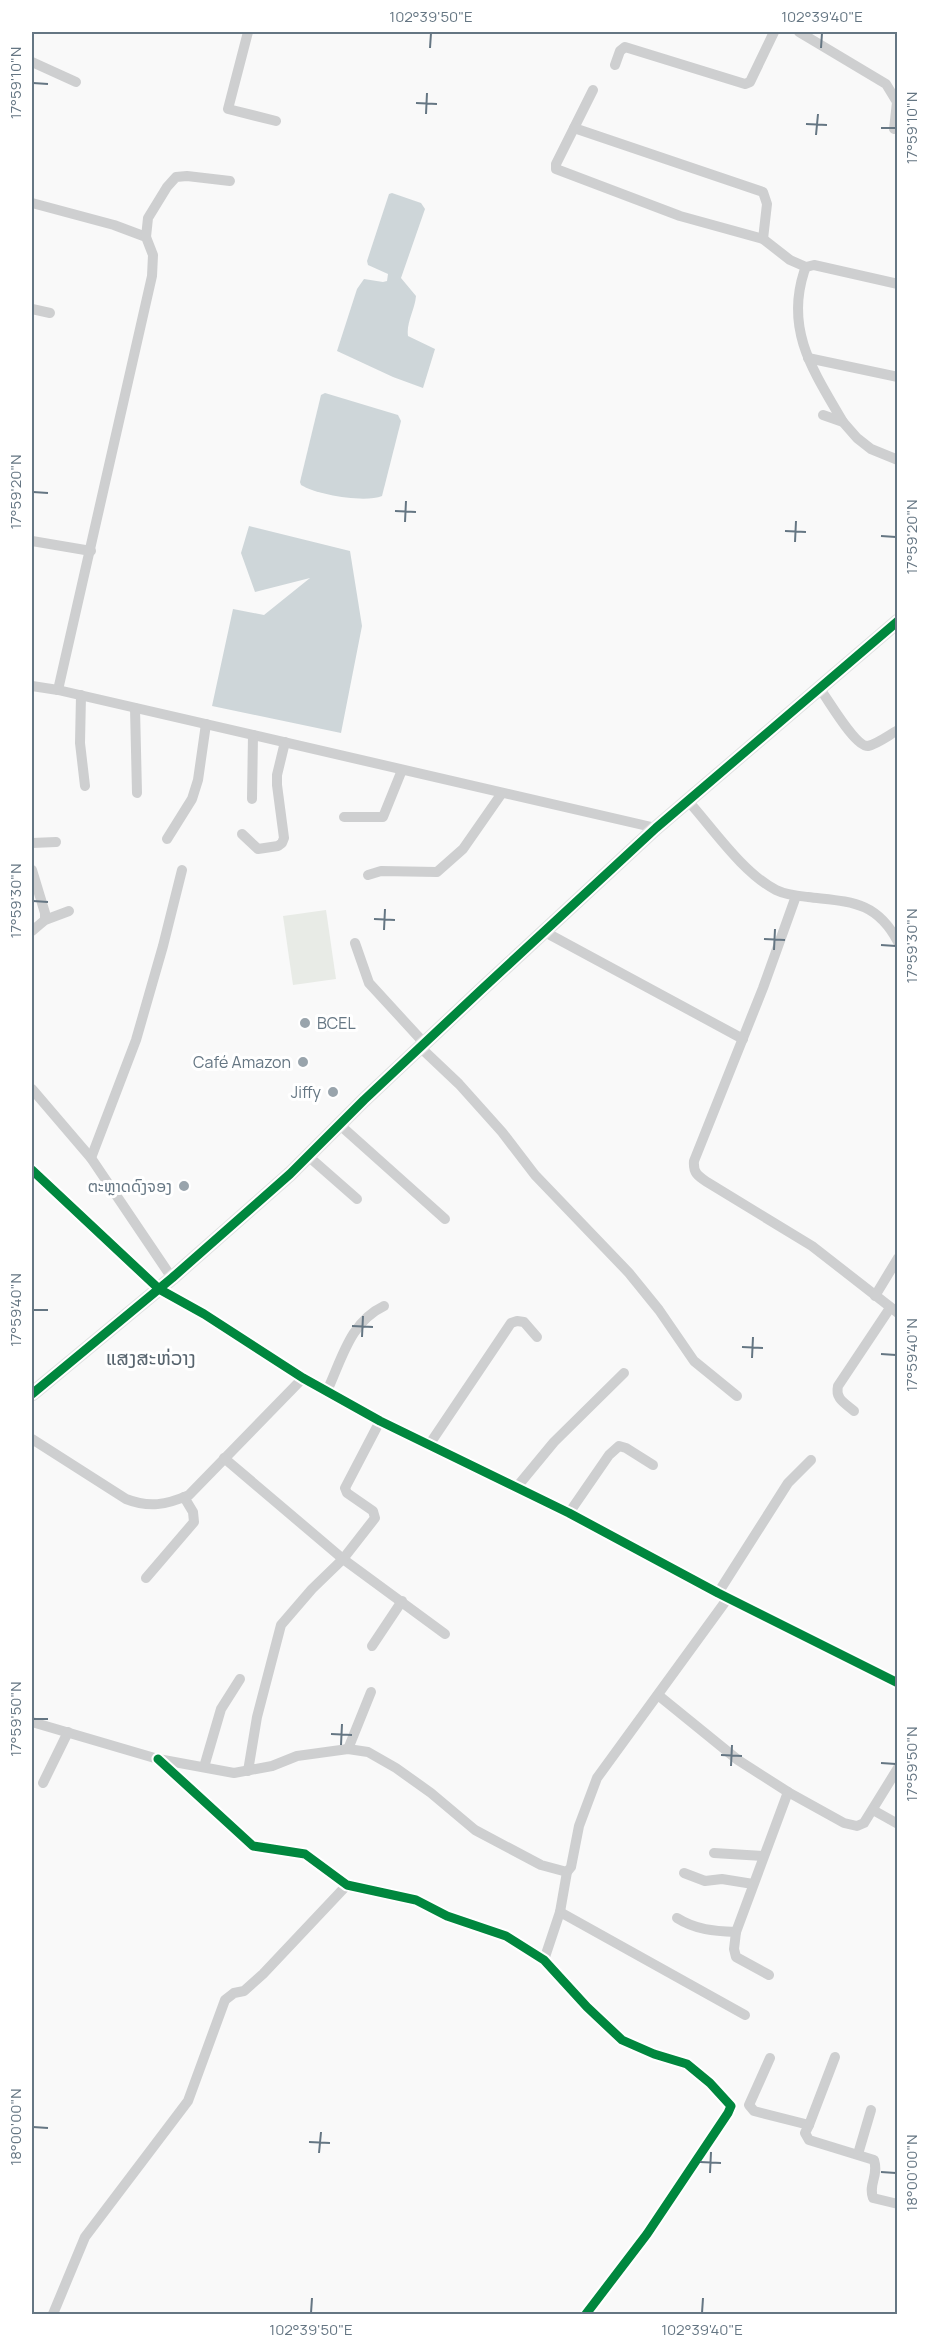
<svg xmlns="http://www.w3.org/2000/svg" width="929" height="2346" viewBox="0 0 929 2346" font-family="Manrope,'Noto Sans Lao',sans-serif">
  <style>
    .green { fill: #e8ebe6 }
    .water { fill: #ced6d9 }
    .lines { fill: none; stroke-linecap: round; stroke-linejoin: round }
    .street { stroke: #cecfd0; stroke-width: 10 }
    .secondary { stroke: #e1e2e2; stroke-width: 15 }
    .cycleway-casing { stroke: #fff; stroke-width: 13 }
    .cycleway { stroke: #00873e; stroke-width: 9 }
    .ticks { fill: none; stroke: #657683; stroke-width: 2 }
    .poi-dot { fill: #99a4ac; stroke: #fff; stroke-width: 2 }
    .labels { text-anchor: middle; stroke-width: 6; stroke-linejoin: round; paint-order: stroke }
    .poi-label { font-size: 16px; fill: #657683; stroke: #fff; text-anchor: end }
    .quarter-label { font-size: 20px; fill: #57646e; stroke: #fff }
    .neatline { fill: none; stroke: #657683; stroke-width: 2 }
    .ticks-label { font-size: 15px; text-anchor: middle; fill: #657683 }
  </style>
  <rect width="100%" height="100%" fill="#f9f9f9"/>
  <polygon class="green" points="326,910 336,979 293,985 283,916"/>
  <g class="water">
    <path d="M392 193 421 203 425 209 401 278 416 296C415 309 406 323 408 336L435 349 423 388 393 377 337 351 357 289 364 279 383 282 387 281 388 274 368 265 367 261 389 194Z"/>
    <path d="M325 393 398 415 401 421 382 496C365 503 317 495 301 485L300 482 321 395Z"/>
    <polygon points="249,526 350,551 362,626 341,733 212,706 233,609 264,615 310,578 255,592 241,553"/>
  </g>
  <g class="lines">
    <g class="street">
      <polyline points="248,32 228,109 276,121"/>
      <polyline points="799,32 886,84 897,102 894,129"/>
      <polyline points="32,62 76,82"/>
      <polyline points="615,65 620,51 625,47 745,84 750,82 774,32"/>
      <polyline points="593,90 556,164 556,169 680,216 763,239 790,260 806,267"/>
      <polyline points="574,128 763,192 767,204 763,239"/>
      <polyline points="32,203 114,225 146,237 153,255 152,276 58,690"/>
      <polyline points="146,237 148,218 167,187 176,177 187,176 230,181"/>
      <polyline points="32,309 50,313"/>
      <polyline points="808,358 898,377"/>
      <polyline points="823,415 843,422 857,438 871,449 898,460"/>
      <path d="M843 422C814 372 785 331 804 272L806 267 814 265 898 284"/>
      <polyline points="32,541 91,551"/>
      <polyline points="32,686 58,690 656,828"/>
      <path d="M820 689C828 699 855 747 868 746 877 744 889 735 898 730"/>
      <polyline points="81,695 80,743 85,786"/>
      <polyline points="135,708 137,793"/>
      <polyline points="252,799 253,735"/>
      <path d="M689 802C714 830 743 873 776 890 786 895 798 896 808 897 849 902 876 900 898 942"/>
      <polyline points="344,817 383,817 402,770"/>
      <polyline points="242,834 258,849 278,846 282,843 284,838 277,785 277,775 285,742"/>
      <polyline points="167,839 192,799 198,780 206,724"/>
      <polyline points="32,843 56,842"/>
      <polyline points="32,870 45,913 45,920"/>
      <polyline points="368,875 381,871 437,872 463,849 502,793"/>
      <path d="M796 896 763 988 694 1161C693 1173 698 1176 707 1182L812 1246 898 1313"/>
      <polyline points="32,931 45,920 69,911"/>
      <polyline points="543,931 743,1039"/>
      <polyline points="355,943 369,983 425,1044"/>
      <polyline points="421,1048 459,1084 502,1132 535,1175 629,1273 659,1310 694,1361 737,1396"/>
      <polyline points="32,1089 91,1158 172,1278"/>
      <polyline points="341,1126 445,1219"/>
      <polyline points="308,1156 357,1199"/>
      <polyline points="91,1158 136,1040 163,946 182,870"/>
      <polyline points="32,1170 159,1289 204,1314 303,1378 380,1421 569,1513 718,1593 898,1683"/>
      <polyline points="875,1296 898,1258"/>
      <path d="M327 1391C342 1359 350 1322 384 1306"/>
      <path d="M854 1411C845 1403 835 1399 838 1386L890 1308"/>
      <path d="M32 1439 126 1499C149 1508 166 1505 189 1495L303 1378"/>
      <polyline points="429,1445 511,1323 517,1321 524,1322 537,1337"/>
      <polyline points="224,1458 343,1559 445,1634"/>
      <polyline points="516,1488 554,1442 624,1373"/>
      <polyline points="569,1513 609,1455 619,1446 626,1448 653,1465"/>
      <polyline points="146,1578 194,1522 193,1512 184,1497"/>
      <polyline points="718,1593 788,1483 811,1460"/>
      <polyline points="372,1646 402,1601"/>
      <polyline points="658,1695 738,1760 788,1792 844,1823 857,1826 864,1823 898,1768"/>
      <polyline points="32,1722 158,1759 234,1773 272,1766 297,1756 348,1749 368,1752 396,1768 431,1793 475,1830 541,1865 567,1872"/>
      <polyline points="348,1749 371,1692"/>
      <polyline points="158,1759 253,1846 305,1854 347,1885 416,1900 447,1916 506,1936 544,1960 587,2007 622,2040 654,2054 687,2064 710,2083 731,2106 728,2113 647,2234 586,2314"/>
      <polyline points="204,1767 221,1709 240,1679"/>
      <polyline points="248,1771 257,1717 281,1625 312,1589 343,1559 375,1518 373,1511 347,1493 345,1488 380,1421"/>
      <polyline points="43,1783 68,1732"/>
      <polyline points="873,1810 898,1824"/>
      <polyline points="714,1853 763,1856"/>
      <polyline points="684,1873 705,1881 722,1879 753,1884"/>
      <polyline points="560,1912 745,2015"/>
      <path d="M677 1918C696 1930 714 1931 736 1932"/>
      <polyline points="544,1960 560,1912 567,1872 571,1867 579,1826 597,1778 728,1598"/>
      <polyline points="769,1975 736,1957 734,1949 736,1932 788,1792"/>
      <path d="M770 2058 749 2105 754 2111 809 2125 805 2133 809 2140 874 2160C879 2177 868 2183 873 2198L898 2204"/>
      <polyline points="809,2125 835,2057"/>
      <polyline points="858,2154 871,2110"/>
      <polyline points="53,2314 85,2237 188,2101 225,2000 234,1993 244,1991 263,1974 347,1885"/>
    </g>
    <polyline class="secondary" points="32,1394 172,1278 290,1174 364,1100 481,990 656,828 898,621"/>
    <defs>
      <g id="cycleway">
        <polyline points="32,1170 159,1289 204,1314 303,1378 380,1421 569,1513 718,1593 898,1683"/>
        <polyline points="32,1394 172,1278 290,1174 364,1100 481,990 656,828 898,621"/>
        <polyline points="158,1759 253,1846 305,1854 347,1885 416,1900 447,1916 506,1936 544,1960 587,2007 622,2040 654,2054 687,2064 710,2083 731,2106 728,2113 647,2234 586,2314"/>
      </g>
    </defs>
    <use href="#cycleway" class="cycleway-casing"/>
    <use href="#cycleway" class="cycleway"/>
  </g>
  <path class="ticks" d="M430 48 431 33M821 48 822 33M33 83 48 84M416 103 437 104M426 114 427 93M806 124 827 125M881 128H896M816 135 818 114M33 492 48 493M395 511 416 512M405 522 406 501M785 531 806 532M881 536 896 537M795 542 796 521M33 901 48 902M374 919 395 920M384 930 385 909M764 939 785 940M881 945 896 946M774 950 775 929M33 1310H48M352 1326 373 1327M362 1337 363 1316M742 1347 763 1348M881 1354 896 1355M752 1358 753 1337M33 1719H48M331 1734 352 1735M341 1745 342 1724M721 1755 742 1756M881 1763 896 1764M731 1766 732 1745M33 2127 48 2128M309 2142 330 2143M319 2153 321 2132M700 2162 721 2163M881 2172 896 2173M710 2173 711 2152M311 2313 312 2298M702 2313 703 2298"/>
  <g class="poi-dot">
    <circle cx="305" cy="1023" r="6"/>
    <circle cx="303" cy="1062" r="6"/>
    <circle cx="333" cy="1092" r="6"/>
    <circle cx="184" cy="1186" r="6"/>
  </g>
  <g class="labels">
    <g class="poi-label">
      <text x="317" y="1029" text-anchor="start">BCEL</text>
      <text x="291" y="1068">Café Amazon</text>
      <text x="321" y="1098">Jiffy</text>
      <text x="172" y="1192">ຕະຫຼາດດົງຈອງ</text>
    </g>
    <g class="quarter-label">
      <text x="151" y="1365">ແສງສະຫ່ວາງ</text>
    </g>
  </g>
  <rect width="929" height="2346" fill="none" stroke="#ffffff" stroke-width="66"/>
  <rect x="33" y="33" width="863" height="2280" class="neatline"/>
  <g class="ticks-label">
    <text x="431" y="22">102°39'50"E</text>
    <text x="822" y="22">102°39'40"E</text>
    <text transform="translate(16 83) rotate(-90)" y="5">17°59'10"N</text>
    <text transform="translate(912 128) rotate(-90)" y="5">17°59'10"N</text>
    <text transform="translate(16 492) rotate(-90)" y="5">17°59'20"N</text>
    <text transform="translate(912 537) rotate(-90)" y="5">17°59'20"N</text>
    <text transform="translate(16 901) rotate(-90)" y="5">17°59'30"N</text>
    <text transform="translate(912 946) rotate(-90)" y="5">17°59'30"N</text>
    <text transform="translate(16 1310) rotate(-90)" y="5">17°59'40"N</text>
    <text transform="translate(912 1355) rotate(-90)" y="5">17°59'40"N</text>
    <text transform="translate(16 1719) rotate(-90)" y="5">17°59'50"N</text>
    <text transform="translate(912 1764) rotate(-90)" y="5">17°59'50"N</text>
    <text transform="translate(16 2127) rotate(-90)" y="5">18°00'00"N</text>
    <text transform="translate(912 2173) rotate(-90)" y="5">18°00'00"N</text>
    <text x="311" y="2335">102°39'50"E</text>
    <text x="702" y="2335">102°39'40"E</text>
  </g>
</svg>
